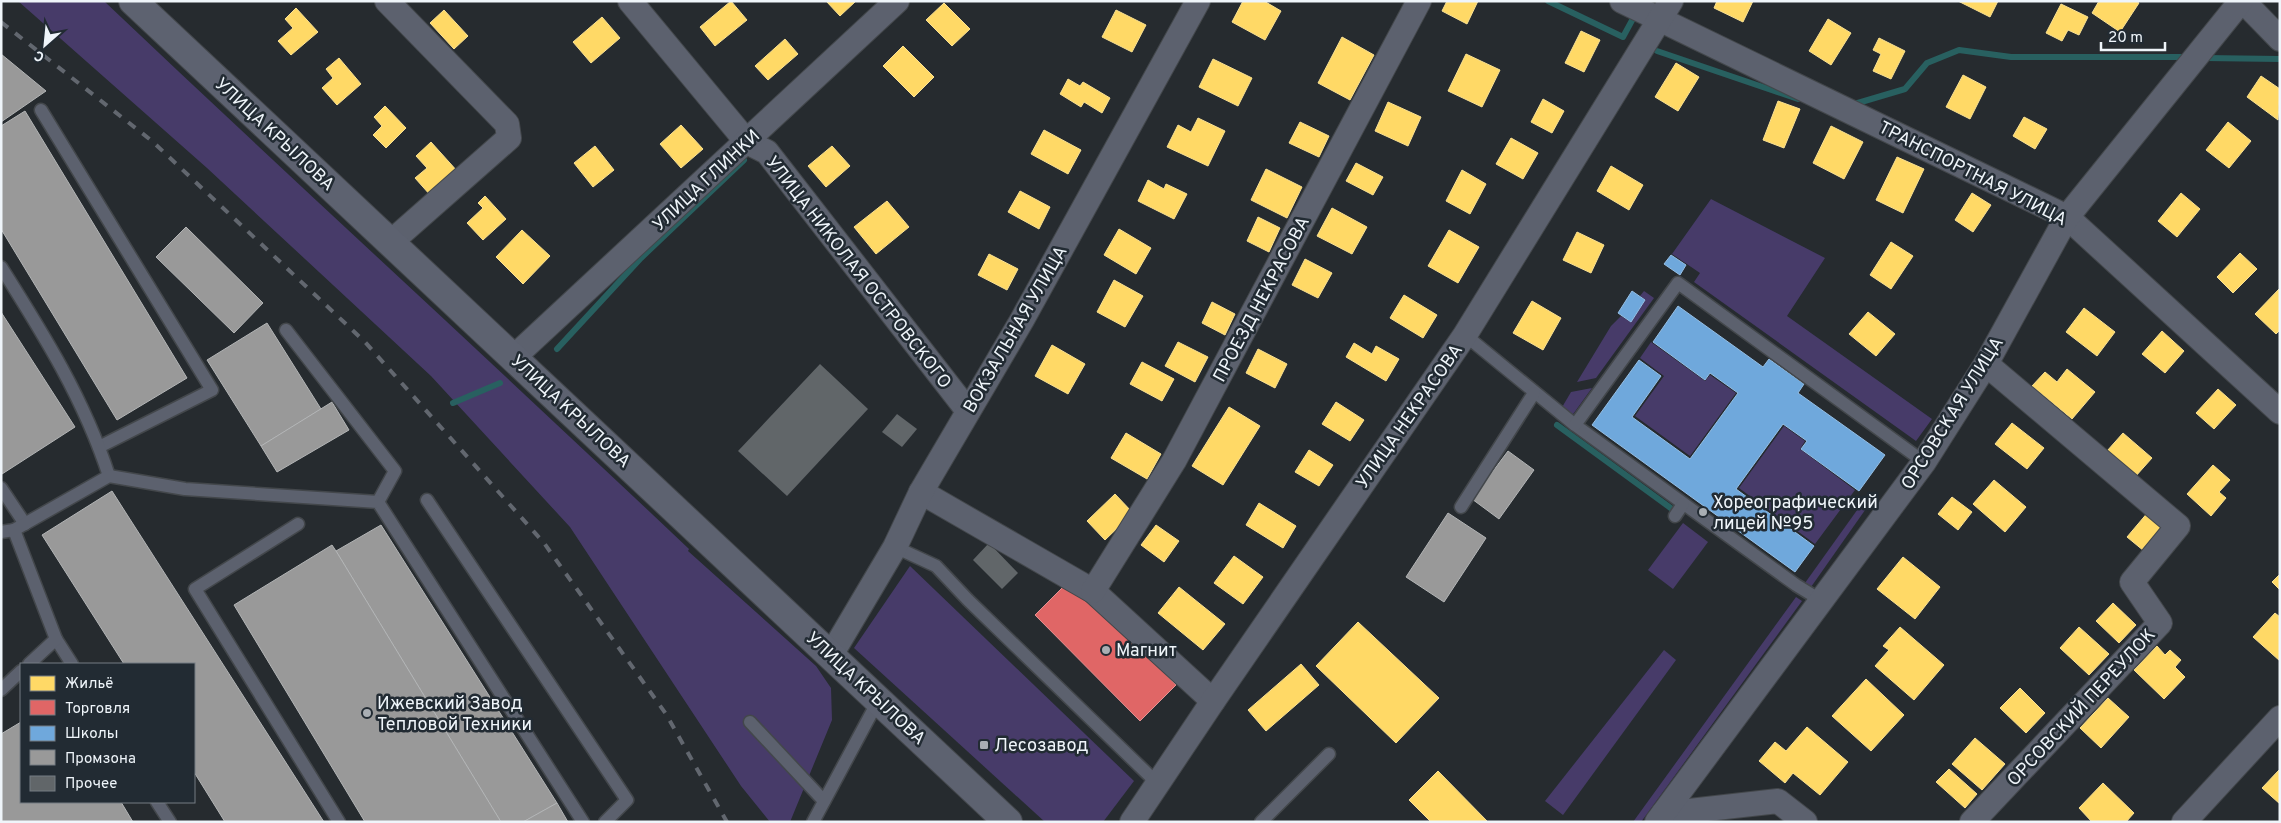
<svg xmlns="http://www.w3.org/2000/svg" width="2281" height="823" viewBox="0 0 2281 823" font-family="Overpass,sans-serif">
  <style>
    .green { fill: #473b69 }
    .homes { fill: #ffd966; stroke: #fae192 }
    .shops { fill: #e06666; stroke: #e49192 }
    .schools { fill: #6fa8dc; stroke: #95bfe5 }
    .industry { fill: #999; stroke: #b3b5b6 }
    .lines { fill: none; stroke-linecap: round; stroke-linejoin: round }
    .stream { stroke: #286060; stroke-width: 6 }
    .building { fill: #616669 }
    .service-casing { stroke: #43474b; stroke-width: 15 }
    .minor-casing { stroke: #43474b; stroke-width: 26 }
    .secondary-casing { stroke: #43474b; stroke-width: 30 }
    .service { stroke: #5c616e; stroke-width: 12 }
    .minor { stroke: #5c616e; stroke-width: 24 }
    .secondary { stroke: #5d6270; stroke-width: 28 }
    .rail { stroke: #62676f; stroke-width: 4; stroke-dasharray: 9 9; stroke-linecap: butt }
    .poi-dot { fill: #a9aeb3; stroke: #222b33; stroke-width: 2 }
    .labels { text-anchor: middle; stroke-width: 5; stroke-linejoin: round; paint-order: stroke }
    .street-label { font-size: 18px; fill: #eff5fa; stroke: #222b33 }
    .poi-label { font-size: 18px; fill: #eff5fa; stroke: #222b33; text-anchor: start }
  </style>
  <rect width="100%" height="100%" fill="#262b2f"/>
  <g class="green">
    <path d="M18 1H104C298 185 495 365 689 549L688 551 816 666 831 688 832 720 790 822H770L741 786 570 527 431 376 207 168Z"/>
    <polygon points="1711,199 1825,258 1787,316 1932,419 1916,441 1694,282 1700,273 1672,254"/>
    <polygon points="1644,291 1654,298 1596,378 1577,382 1611,326 1621,316 1631,322 1645,300 1640,296"/>
    <polygon points="1651,342 1705,381 1710,375 1736,393 1690,456 1635,416 1664,376 1640,358"/>
    <polygon points="1592,388 1571,417 1561,409 1571,392"/>
    <polygon points="1784,426 1805,441 1800,449 1855,490 1815,544 1739,488"/>
    <polygon points="1865,499 1870,503 1811,587 1805,583"/>
    <polygon points="1683,523 1708,542 1673,589 1648,570"/>
    <polygon points="910,566 1134,781 1103,822 1045,822 854,648"/>
    <polygon points="1796,597 1802,601 1641,822 1633,822"/>
    <polygon points="1664,650 1676,660 1563,815 1545,801"/>
  </g>
  <g class="homes">
    <polygon points="731,1 747,20 715,46 700,27"/>
    <polygon points="826,1 856,1 840,16"/>
    <polygon points="1243,1 1264,1 1281,11 1265,40 1232,22"/>
    <polygon points="1447,1 1478,1 1467,24 1442,11"/>
    <polygon points="1717,1 1753,1 1743,22 1714,8"/>
    <polygon points="1958,1 1998,1 1990,17"/>
    <polygon points="2099,1 2136,1 2139,3 2120,32 2092,13"/>
    <polygon points="944,3 970,29 952,46 926,20"/>
    <polygon points="2061,4 2088,17 2079,35 2068,30 2062,41 2046,33"/>
    <polygon points="296,8 318,32 291,55 278,41 293,28 285,19"/>
    <polygon points="444,10 468,36 454,49 430,23"/>
    <polygon points="1116,10 1146,25 1132,52 1102,37"/>
    <polygon points="602,17 620,38 591,63 573,42"/>
    <polygon points="1828,19 1851,33 1831,65 1809,51"/>
    <polygon points="1581,31 1600,40 1584,72 1565,63"/>
    <polygon points="1342,37 1374,55 1350,100 1318,83"/>
    <polygon points="1879,38 1905,51 1891,79 1873,71 1881,54 1873,50"/>
    <polygon points="785,39 798,54 768,80 755,66"/>
    <polygon points="903,46 934,77 914,97 883,66"/>
    <polygon points="1466,54 1500,70 1482,107 1448,91"/>
    <polygon points="339,58 361,84 337,105 322,88 333,78 326,69"/>
    <polygon points="1213,59 1252,78 1238,106 1199,87"/>
    <polygon points="1676,63 1699,77 1678,111 1655,97"/>
    <polygon points="1963,75 1986,87 1970,119 1946,107"/>
    <polygon points="2261,76 2280,89 2278,120 2247,97"/>
    <polygon points="1068,79 1080,86 1083,82 1110,98 1102,113 1084,102 1081,107 1060,94"/>
    <polygon points="1543,99 1564,111 1552,133 1531,122"/>
    <polygon points="1778,101 1800,109 1784,148 1763,140"/>
    <polygon points="1388,102 1421,117 1408,146 1375,131"/>
    <polygon points="385,106 406,128 386,148 373,135 382,126 374,117"/>
    <polygon points="2024,117 2047,129 2035,149 2013,136"/>
    <polygon points="1198,118 1225,131 1208,166 1167,147 1178,125 1191,132"/>
    <polygon points="1300,122 1329,136 1319,157 1289,143"/>
    <polygon points="2228,122 2251,141 2229,168 2206,150"/>
    <polygon points="681,125 703,149 681,168 660,144"/>
    <polygon points="1831,126 1863,142 1844,179 1813,163"/>
    <polygon points="1044,130 1081,150 1068,174 1031,154"/>
    <polygon points="1511,138 1538,153 1523,179 1496,164"/>
    <polygon points="431,142 458,172 431,196 415,178 427,168 416,156"/>
    <polygon points="595,146 614,170 593,187 574,163"/>
    <polygon points="832,146 850,166 826,187 808,166"/>
    <polygon points="1897,157 1924,169 1903,213 1876,200"/>
    <polygon points="1356,163 1383,177 1373,195 1346,181"/>
    <polygon points="1611,166 1643,185 1629,210 1597,191"/>
    <polygon points="1266,169 1302,187 1287,218 1251,200"/>
    <polygon points="1462,170 1486,184 1470,214 1446,201"/>
    <polygon points="1148,180 1164,189 1166,184 1187,194 1174,219 1138,201"/>
    <polygon points="1020,191 1050,207 1039,229 1008,212"/>
    <polygon points="1972,193 1991,205 1973,232 1955,220"/>
    <polygon points="2181,193 2200,209 2177,237 2158,221"/>
    <polygon points="485,196 506,219 483,240 467,223 483,208 478,203"/>
    <polygon points="887,201 909,227 876,254 854,227"/>
    <polygon points="1332,208 1367,227 1352,254 1317,236"/>
    <polygon points="1258,217 1280,228 1269,252 1247,241"/>
    <polygon points="1119,229 1151,248 1136,274 1104,255"/>
    <polygon points="522,230 550,256 523,284 496,257"/>
    <polygon points="1449,230 1479,247 1458,283 1428,266"/>
    <polygon points="1577,232 1604,245 1591,273 1563,260"/>
    <polygon points="1891,242 1913,256 1891,289 1870,275"/>
    <polygon points="2240,253 2257,269 2233,293 2217,277"/>
    <polygon points="989,254 1018,269 1007,290 978,275"/>
    <polygon points="1305,259 1332,273 1318,298 1292,285"/>
    <polygon points="1114,280 1143,296 1125,327 1097,312"/>
    <polygon points="2280,288 2280,330 2276,334 2255,314"/>
    <polygon points="1404,295 1437,315 1423,338 1390,318"/>
    <polygon points="1532,301 1561,318 1543,350 1513,333"/>
    <polygon points="1212,302 1235,314 1225,335 1202,323"/>
    <polygon points="2084,308 2115,332 2097,356 2066,332"/>
    <polygon points="1868,312 1895,334 1876,356 1849,334"/>
    <polygon points="2162,331 2184,351 2165,373 2142,354"/>
    <polygon points="1178,342 1208,357 1195,382 1165,366"/>
    <polygon points="1354,343 1372,354 1376,346 1399,359 1386,381 1346,357"/>
    <polygon points="1052,345 1085,364 1068,394 1035,376"/>
    <polygon points="1258,349 1287,364 1275,388 1246,373"/>
    <polygon points="1142,362 1174,379 1162,401 1130,384"/>
    <polygon points="2067,369 2095,392 2072,419 2032,386 2045,372 2057,382"/>
    <polygon points="2218,389 2236,405 2214,429 2196,413"/>
    <polygon points="1336,402 1364,420 1350,441 1322,424"/>
    <polygon points="1229,407 1260,426 1223,485 1192,466"/>
    <polygon points="2012,423 2044,448 2027,469 1995,444"/>
    <polygon points="1126,433 1161,454 1147,479 1111,458"/>
    <polygon points="2123,433 2152,458 2135,477 2107,451"/>
    <polygon points="1309,450 1333,465 1319,486 1295,472"/>
    <polygon points="2213,465 2230,480 2219,492 2226,498 2211,516 2187,494"/>
    <polygon points="1994,480 2026,507 2005,532 1973,504"/>
    <polygon points="1115,494 1133,513 1105,540 1087,521"/>
    <polygon points="1952,497 1972,512 1958,530 1938,514"/>
    <polygon points="1259,503 1296,526 1283,548 1246,525"/>
    <polygon points="2149,511 2166,526 2144,551 2127,537"/>
    <polygon points="1156,525 1179,541 1164,562 1141,545"/>
    <polygon points="1234,556 1263,577 1243,604 1214,583"/>
    <polygon points="1903,557 1940,587 1915,619 1877,589"/>
    <polygon points="2280,574 2280,590 2272,582"/>
    <polygon points="1179,587 1225,624 1203,650 1158,613"/>
    <polygon points="2113,603 2136,625 2119,643 2096,621"/>
    <polygon points="2275,613 2280,617 2280,661 2253,637"/>
    <polygon points="1358,622 1439,698 1396,743 1316,666"/>
    <polygon points="1900,627 1944,665 1914,700 1875,666 1889,650 1883,646"/>
    <polygon points="2079,627 2109,654 2089,675 2060,648"/>
    <polygon points="2157,646 2165,655 2170,650 2181,660 2175,667 2185,677 2164,699 2134,670"/>
    <polygon points="1301,664 1319,685 1266,731 1248,710"/>
    <polygon points="1866,679 1904,715 1871,751 1832,716"/>
    <polygon points="2020,688 2045,713 2026,733 2000,708"/>
    <polygon points="2108,698 2129,717 2101,748 2080,728"/>
    <polygon points="1807,727 1848,762 1820,795 1793,773 1785,783 1759,761 1775,742 1786,751"/>
    <polygon points="1975,738 2005,764 1982,790 1952,764"/>
    <polygon points="1949,769 1977,794 1965,808 1936,782"/>
    <polygon points="2279,770 2280,771 2280,804 2262,788"/>
    <polygon points="1438,771 1488,822 1431,822 1409,800"/>
    <polygon points="2103,783 2134,813 2126,822 2092,822 2079,808"/>
  </g>
  <polygon class="shops" points="1071,579 1176,685 1140,721 1035,615"/>
  <g class="schools">
    <polygon points="1671,255 1686,265 1680,275 1664,264"/>
    <polygon points="1632,291 1645,300 1631,322 1618,313"/>
    <polygon points="1678,306 1763,367 1769,359 1804,384 1798,393 1885,455 1859,491 1801,449 1807,441 1783,424 1736,489 1814,546 1795,572 1592,425 1639,360 1661,376 1632,417 1690,459 1738,393 1710,373 1705,380 1653,342"/>
  </g>
  <g class="industry">
    <polygon points="1,54 46,91 1,122"/>
    <polygon points="25,111 187,378 117,420 1,229 1,126"/>
    <polygon points="186,227 263,303 234,333 156,257"/>
    <polygon points="1,312 75,427 2,474 1,473"/>
    <polygon points="267,323 321,409 261,446 207,360"/>
    <polygon points="332,402 349,430 277,472 261,446"/>
    <polygon points="1508,451 1534,470 1499,519 1472,499"/>
    <polygon points="112,491 126,513 324,822 225,822 194,772 194,664 124,664 42,535"/>
    <polygon points="1448,513 1486,538 1444,602 1406,577"/>
    <polygon points="381,525 557,803 523,822 501,822 336,551"/>
    <polygon points="332,545 336,551 501,822 365,822 234,605"/>
    <polygon points="21,722 21,802 121,802 133,822 1,822 1,734"/>
    <polygon points="557,803 568,822 523,822"/>
  </g>
  <g class="lines">
    <g class="stream">
      <polyline points="1548,1 1623,37 1636,13"/>
      <polyline points="1657,51 1798,99"/>
      <polyline points="2204,58 2280,59"/>
      <polyline points="1851,105 1905,89 1927,63 1959,50 2011,57 2185,57"/>
      <polyline points="557,349 641,258 744,160"/>
      <polyline points="453,403 500,383"/>
      <polyline points="1557,425 1672,509"/>
    </g>
  </g>
  <g class="building">
    <polygon points="820,364 868,409 787,496 738,451"/>
    <polygon points="897,414 917,429 902,447 882,432"/>
    <polygon points="989,543 1018,573 1002,589 973,560"/>
  </g>
  <g class="lines">
    <defs>
      <g id="service">
        <polyline points="41,110 212,390 99,447"/>
        <path d="M1 267C44 335 84 399 109 476"/>
        <polyline points="286,330 395,471 378,502"/>
        <polyline points="1465,335 1575,425 1796,585 1822,601"/>
        <polyline points="1575,425 1678,283 1924,462"/>
        <polyline points="1,488 25,524"/>
        <polyline points="427,500 627,800 605,822"/>
        <polyline points="1461,507 1534,393"/>
        <polyline points="1675,516 1683,504"/>
        <polyline points="298,524 195,589 339,822"/>
        <polyline points="1,532 14,530"/>
        <polyline points="895,547 936,566 968,600 1157,783"/>
        <polyline points="56,639 72,664"/>
        <polyline points="29,664 56,639 14,530 109,476 185,489 378,502 583,822"/>
        <polyline points="1,690 21,671"/>
        <polyline points="750,722 824,801"/>
        <polyline points="157,802 170,822"/>
        <polyline points="813,822 878,701"/>
        <polyline points="1261,822 1329,754"/>
      </g>
      <g id="minor">
        <polyline points="387,1 507,124 509,138 391,242"/>
        <polyline points="630,1 747,142 767,152 968,411"/>
        <polyline points="1622,1 2067,217 2280,412"/>
        <polyline points="2243,1 2280,39"/>
        <polyline points="514,357 897,1"/>
        <polyline points="921,492 1093,591 1213,701"/>
        <polyline points="1093,591 1174,461 1419,1"/>
        <polyline points="831,655 895,547 921,492 1022,320 1198,1"/>
        <polyline points="1663,814 1778,801 1805,822"/>
        <polyline points="1132,822 1213,701 1465,335 1671,1"/>
        <polyline points="1657,822 1924,462 1986,364 2067,217 2241,1"/>
        <polyline points="1972,822 2160,623 2132,582 2178,526 1986,364"/>
        <polyline points="2184,822 2280,718"/>
      </g>
      <polyline id="secondary" points="133,1 1008,822"/>
    </defs>
    <use href="#service" class="service-casing"/>
    <use href="#minor" class="minor-casing"/>
    <use href="#secondary" class="secondary-casing"/>
    <use href="#service" class="service"/>
    <use href="#minor" class="minor"/>
    <use href="#secondary" class="secondary"/>
    <polyline class="rail" points="1,22 152,141 365,342 544,543 666,714 727,822"/>
  </g>
  <g class="poi-dot">
    <circle cx="1703" cy="512" r="5"/>
    <circle cx="1106" cy="650" r="5"/>
    <circle cx="367" cy="713" r="5"/>
    <rect x="979" y="740" width="10" height="10" rx="2.5"/>
  </g>
  <g class="labels">
    <g class="street-label">
      <text transform="translate(275 134) rotate(43)" y="6">УЛИЦА КРЫЛОВА</text>
      <text transform="translate(1973 173) rotate(27)" y="6">ТРАНСПОРТНАЯ УЛИЦА</text>
      <text transform="translate(706 180) rotate(-43)" y="6">УЛИЦА ГЛИНКИ</text>
      <text transform="translate(859 272) rotate(52)" y="6">УЛИЦА НИКОЛАЯ ОСТРОВСКОГО</text>
      <text transform="translate(1261 299) rotate(-62)" y="6">ПРОЕЗД НЕКРАСОВА</text>
      <text transform="translate(1015 329) rotate(-60)" y="6">ВОКЗАЛЬНАЯ УЛИЦА</text>
      <text transform="translate(571 411) rotate(43)" y="6">УЛИЦА КРЫЛОВА</text>
      <text transform="translate(1952 413) rotate(-58)" y="6">ОРСОВСКАЯ УЛИЦА</text>
      <text transform="translate(1409 416) rotate(-55)" y="6">УЛИЦА НЕКРАСОВА</text>
      <text transform="translate(866 688) rotate(43)" y="6">УЛИЦА КРЫЛОВА</text>
      <text transform="translate(2081 707) rotate(-47)" y="6">ОРСОВСКИЙ ПЕРЕУЛОК</text>
    </g>
    <g class="poi-label">
      <text x="1713" y="508">Хореографический<tspan x="1713" dy="21">лицей №95</tspan></text>
      <text x="1116" y="656">Магнит</text>
      <text x="377" y="709">Ижевский Завод<tspan x="377" dy="21">Тепловой Техники</tspan></text>
      <text x="994" y="751">Лесозавод</text>
    </g>
  </g>
  <rect width="2281" height="823" fill="none" stroke="#eff5fa" stroke-width="5"/>
  <rect x="20" y="663" width="175" height="140" fill="#222b33" stroke="#747c83"/>
  <rect x="30" y="676" width="25" height="15" fill="#ffd966" stroke="#747c83"/>
  <text x="65" y="688" font-size="15" fill="#eff5fa">Жильё</text>
  <rect x="30" y="700" width="25" height="15" fill="#e06666" stroke="#747c83"/>
  <text x="65" y="713" font-size="15" fill="#eff5fa">Торговля</text>
  <rect x="30" y="726" width="25" height="15" fill="#6fa8dc" stroke="#747c83"/>
  <text x="65" y="738" font-size="15" fill="#eff5fa">Школы</text>
  <rect x="30" y="750" width="25" height="15" fill="#999999" stroke="#747c83"/>
  <text x="65" y="763" font-size="15" fill="#eff5fa">Промзона</text>
  <rect x="30" y="776" width="25" height="15" fill="#616669" stroke="#747c83"/>
  <text x="65" y="788" font-size="15" fill="#eff5fa">Прочее</text>
  <g transform="translate(45 45) rotate(207)" stroke="#222b33" stroke-width="4" paint-order="stroke">
  <path d="M0-4L9 19L0 12L-9 19Z" fill="#eff5fa"/>
  <text y="-8" font-size="14" font-weight="bold" text-anchor="middle" fill="#eff5fa">С</text>
  </g>
  <path d="M2101 42v8h64v-8" fill="none" stroke="#eff5fa" stroke-width="2.5"/>
  <text x="2108" y="42" font-size="15" fill="#eff5fa" stroke="#222b33" stroke-width="4" paint-order="stroke">20 m</text>
</svg>
